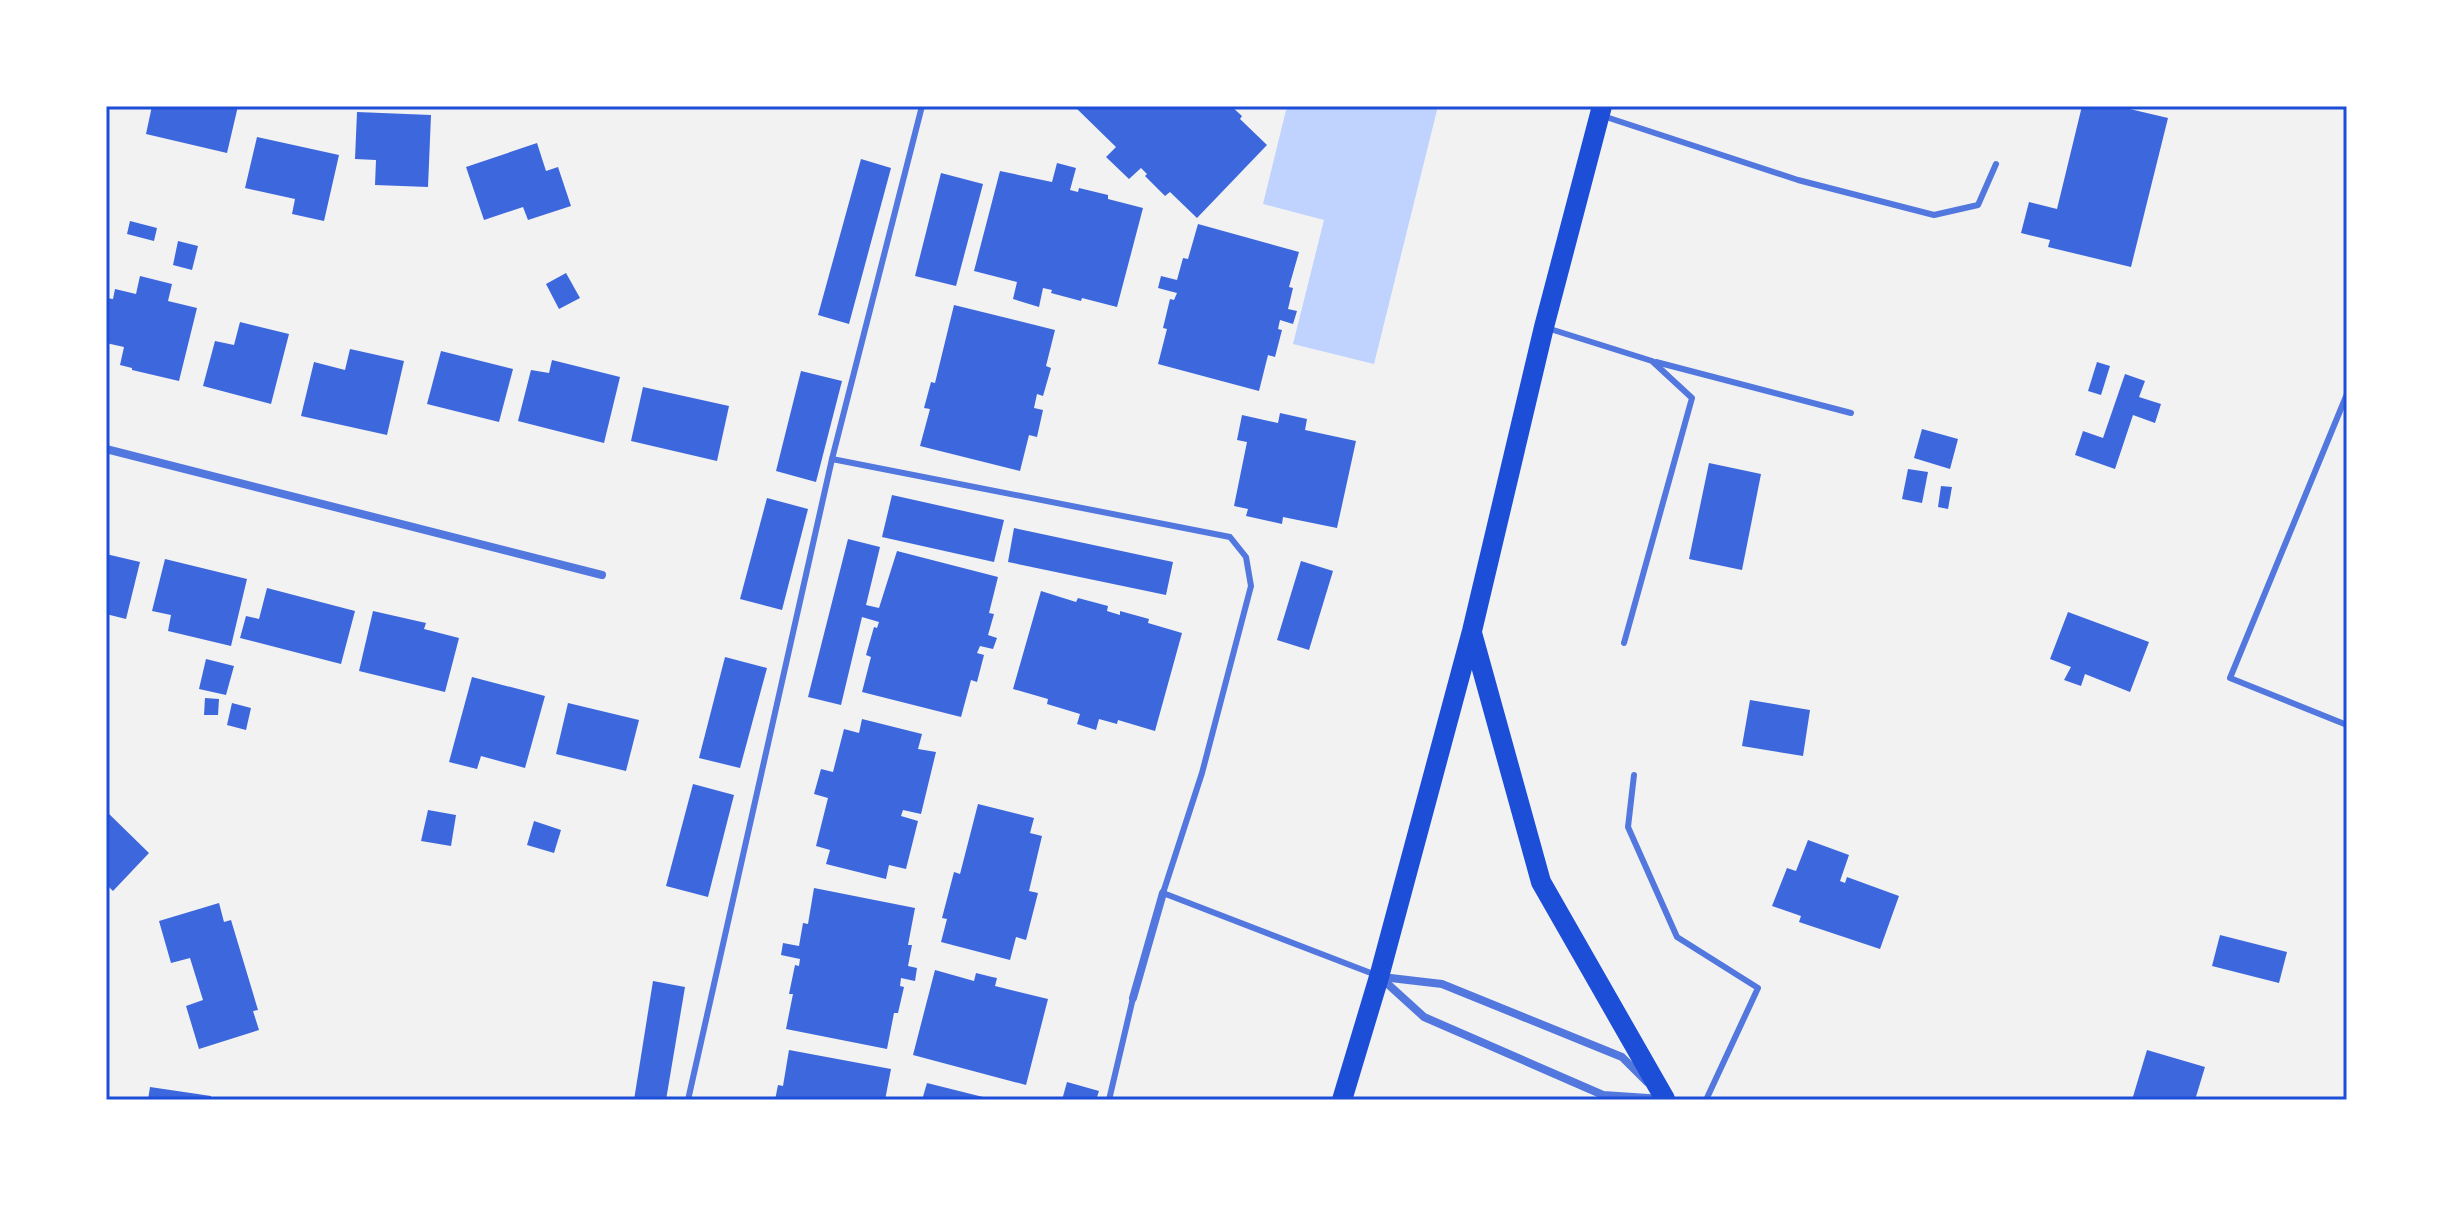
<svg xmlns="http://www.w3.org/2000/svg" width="2453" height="1206" viewBox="0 0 2453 1206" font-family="'Roboto Serif',serif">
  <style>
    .water { fill: #bfd3fe }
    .building { fill: #3d67dc }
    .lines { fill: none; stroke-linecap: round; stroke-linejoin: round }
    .service { stroke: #5277de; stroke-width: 6 }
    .minor { stroke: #5277de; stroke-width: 8 }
    .primary { stroke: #1d4ed8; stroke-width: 20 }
    .neatline { fill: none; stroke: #1d4ed8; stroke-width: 3 }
  </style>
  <rect width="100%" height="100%" fill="#f2f2f2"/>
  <polygon class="water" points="1287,106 1438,106 1374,364 1293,344 1324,220 1263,204"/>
  <g class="building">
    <polygon points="152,106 238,106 227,153 146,134"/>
    <polygon points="1074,106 1231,106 1242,116 1240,119 1267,145 1197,218 1170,192 1165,196 1145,176 1147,174 1141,168 1129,179 1106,157 1116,147"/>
    <polygon points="2082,106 2117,106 2168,118 2131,267 2048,247 2050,240 2021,233 2029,202 2057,209"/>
    <polygon points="357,112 431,115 428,187 375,185 376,160 355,159"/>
    <polygon points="257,137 339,155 324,221 292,214 295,199 245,188"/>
    <polygon points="537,143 546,171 558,167 571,206 528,220 523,207 484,220 466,167"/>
    <polygon points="861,159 891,168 849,324 818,315"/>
    <polygon points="1057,163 1076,168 1070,190 1078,192 1079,188 1108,195 1108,199 1143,208 1117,307 1082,298 1081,301 1051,293 1052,290 1043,288 1039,307 1013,299 1017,282 974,271 1000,171 1052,182"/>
    <polygon points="941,173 983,184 956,286 915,276"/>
    <polygon points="130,221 157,228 154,241 127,234"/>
    <polygon points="1198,224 1299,252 1289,287 1293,288 1288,309 1297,311 1293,324 1280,320 1278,329 1282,330 1275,357 1268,355 1259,391 1158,364 1167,329 1163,328 1170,299 1174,300 1177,293 1158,288 1161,276 1177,280 1183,258 1188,259"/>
    <polygon points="178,241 198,246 192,270 173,265"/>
    <polygon points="566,273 580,298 559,309 546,284"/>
    <polygon points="140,276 172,284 168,301 197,308 179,381 132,370 132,368 120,365 124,347 106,343 106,298 113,299 115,289 136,294"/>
    <polygon points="954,305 1055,330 1046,366 1051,368 1043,396 1037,394 1034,408 1043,410 1037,437 1029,435 1020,471 920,446 930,409 924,408 931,382 935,383"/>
    <polygon points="240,322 289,334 271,404 203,386 215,341 234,345"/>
    <polygon points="350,349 404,361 387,435 301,416 314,362 345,370"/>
    <polygon points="441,351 513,369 499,422 427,404"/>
    <polygon points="552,360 620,377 604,443 518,421 531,370 549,373"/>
    <polygon points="2097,362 2110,366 2101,395 2088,391"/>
    <polygon points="801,371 842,381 816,482 776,471"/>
    <polygon points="2125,374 2145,381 2139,397 2161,404 2155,423 2133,415 2115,469 2075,455 2083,431 2103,438"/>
    <polygon points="643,387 729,406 717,461 631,441"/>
    <polygon points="1280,413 1307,419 1305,430 1356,441 1337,528 1283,517 1282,524 1246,516 1248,509 1234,506 1247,442 1237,440 1242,415 1278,423"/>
    <polygon points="1922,429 1958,439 1950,469 1914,458"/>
    <polygon points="1709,463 1761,474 1742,570 1689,559"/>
    <polygon points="1908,469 1928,472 1922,503 1902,499"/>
    <polygon points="1941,486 1952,487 1948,509 1938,507"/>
    <polygon points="892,495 1004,520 994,562 882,537"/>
    <polygon points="767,498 808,509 782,610 740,599"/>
    <polygon points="1014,528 1173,562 1166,595 1008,562"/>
    <polygon points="848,539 880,547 866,605 879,608 897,551 998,577 989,613 994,614 988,635 997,638 993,649 980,646 977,653 984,655 977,682 971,680 961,717 862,692 871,657 866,655 874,627 877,628 879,622 862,617 841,705 808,697"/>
    <polygon points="106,554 140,562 126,619 106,614"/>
    <polygon points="165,559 247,579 231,646 168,631 171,615 152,611"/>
    <polygon points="1301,561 1333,571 1309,650 1277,640"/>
    <polygon points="267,588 355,611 341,664 240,638 246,616 259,619"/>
    <polygon points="1041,591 1076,602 1078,598 1108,606 1107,611 1120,615 1120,611 1149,619 1148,623 1182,633 1155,731 1118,720 1117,724 1099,719 1096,730 1077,724 1080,714 1047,704 1048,699 1013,689"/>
    <polygon points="373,611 426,623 424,629 459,638 445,692 359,671"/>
    <polygon points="2068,612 2149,642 2130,692 2085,674 2081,686 2064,680 2071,667 2050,659"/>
    <polygon points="725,657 767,668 740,768 699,758"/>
    <polygon points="206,659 234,666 226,695 199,689"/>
    <polygon points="472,677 545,696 525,768 481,756 477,769 449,762"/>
    <polygon points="205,698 219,699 218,715 204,715"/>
    <polygon points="1750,700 1810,710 1803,756 1742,746"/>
    <polygon points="232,703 251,708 246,730 227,725"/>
    <polygon points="568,703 639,720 626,771 556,754"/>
    <polygon points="862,719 922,734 918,749 936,752 921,814 903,810 901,816 918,821 906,869 889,865 886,879 826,864 830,850 816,846 828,798 814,794 821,769 833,772 844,729 859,733"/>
    <polygon points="693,784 734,795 708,897 666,886"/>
    <polygon points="978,804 1034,818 1030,833 1042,836 1029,891 1038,893 1026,940 1016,937 1010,960 941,942 947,919 942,918 954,872 960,874"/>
    <polygon points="428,810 456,815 451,846 421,841"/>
    <polygon points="106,811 149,853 113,891 108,886 106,888"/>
    <polygon points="534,821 561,830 554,853 527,845"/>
    <polygon points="1808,840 1849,855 1840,881 1845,883 1847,877 1899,896 1880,949 1799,922 1801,916 1772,906 1787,868 1796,871"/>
    <polygon points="814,888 915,908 908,945 912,945 908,966 917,968 915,981 901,978 900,986 904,987 898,1013 894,1013 887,1049 786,1029 793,994 789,994 795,965 799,966 800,959 781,955 783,943 799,946 803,923 808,924"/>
    <polygon points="219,903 224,922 231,920 258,1010 253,1011 259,1030 199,1049 186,1006 203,1000 190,958 171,963 159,921"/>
    <polygon points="2220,935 2287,952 2279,983 2212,966"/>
    <polygon points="935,970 974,981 976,973 992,977 997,978 995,986 1048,999 1026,1085 913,1055"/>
    <polygon points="653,981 685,987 666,1100 634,1100"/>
    <polygon points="789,1050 891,1069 885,1100 775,1100 778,1085 783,1086"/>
    <polygon points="2147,1050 2205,1067 2195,1100 2132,1100"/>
    <polygon points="1067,1082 1099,1091 1096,1100 1062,1100"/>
    <polygon points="927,1083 991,1099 990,1100 922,1100"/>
    <polygon points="150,1087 211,1096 211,1100 148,1100"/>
  </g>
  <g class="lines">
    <g class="service">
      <polyline points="1603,116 1798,180 1934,215 1978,205 1996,164"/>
      <polyline points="1547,328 1652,361 1692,398 1624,643"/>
      <polyline points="1656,362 1851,413"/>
      <polyline points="2347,394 2230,678 2347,725"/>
      <polyline points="832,459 922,106"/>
      <polyline points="1634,775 1628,827 1677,937 1758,988 1706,1100"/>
      <polyline points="688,1100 832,459 1230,537 1246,557 1251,586 1202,773 1163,893 1376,975"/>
      <polyline points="1109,1100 1133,998"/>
    </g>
    <g class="minor">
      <polyline points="106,449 602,575"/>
      <polyline points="1380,977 1424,1017 1603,1095 1663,1099"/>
      <polyline points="1382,977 1442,984 1622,1057 1647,1082"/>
      <polyline points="1133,998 1163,893"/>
    </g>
    <g class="primary">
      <polyline points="1472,633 1541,882 1665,1099 1663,1100"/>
      <polyline points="1342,1100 1379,977 1472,631 1544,327 1602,106"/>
    </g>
  </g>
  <rect width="2453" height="1206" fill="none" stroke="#ffffff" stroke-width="216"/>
  <rect x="108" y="108" width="2237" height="990" class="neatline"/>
</svg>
